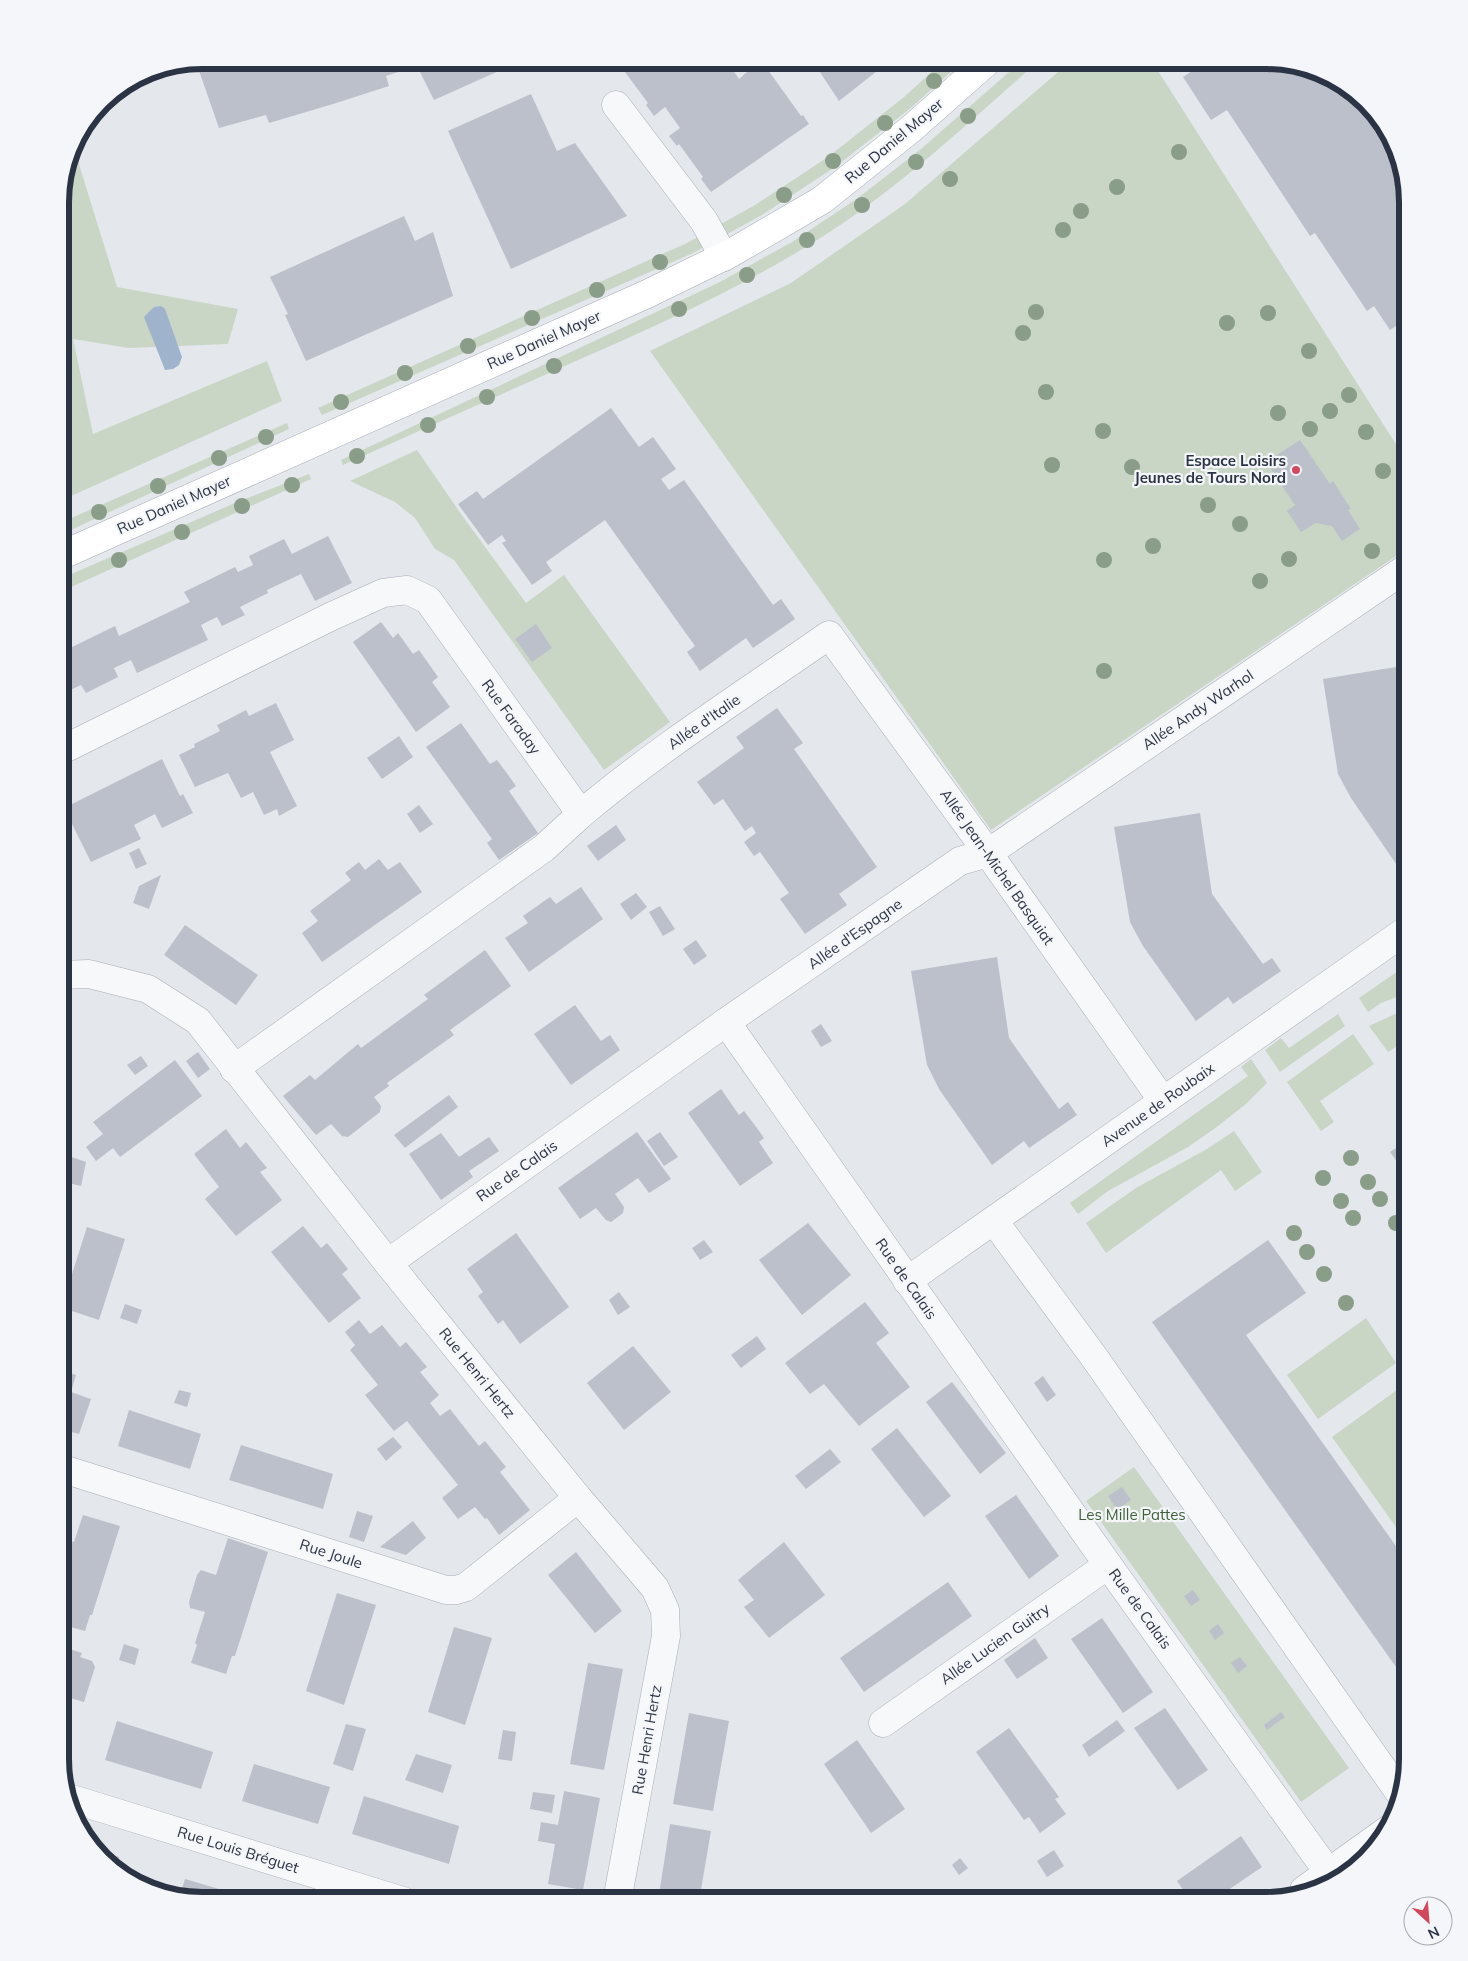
<svg xmlns="http://www.w3.org/2000/svg" width="1468" height="1961" viewBox="0 0 1468 1961" font-family="Mulish,sans-serif">
  <style>
    .green { fill: #c9d6c5 }
    .water { fill: #9fb4cc }
    .building { fill: #bbc0ca }
    .lines { fill: none; stroke-linecap: round; stroke-linejoin: round }
    .minor-casing { stroke: #a9aeb7; stroke-width: 29 }
    .major-casing { stroke: #a3abb8; stroke-width: 29 }
    .minor { stroke: #f7f8fa; stroke-width: 28 }
    .major { stroke: #fff; stroke-width: 28 }
    .tree { fill: #899d89 }
    .poi-dot { fill: #d1495b; stroke: #f4f6f9; stroke-width: 2 }
    .labels { text-anchor: middle; stroke-width: 4.5; stroke-linejoin: round; paint-order: stroke }
    .street-label { font-size: 15px; fill: #2b3445; stroke: #f4f6f9 }
    .poi-label { font-size: 15px; font-weight: bold; fill: #2b3445; stroke: #f4f6f9; text-anchor: end }
    .park-label { font-size: 15px; fill: #3f6138; stroke: #f4f6f9 }
    .rim { fill: none; stroke: #2b3445; stroke-width: 6 }
  </style>
  <rect width="100%" height="100%" fill="#e4e7ec"/>
  <g class="green">
    <polygon points="945,60 964,60 912,107 835,167 762,215 691,254 322,415 318,408 687,243 755,205 828,157 904,97"/>
    <path d="M1023 60H1040C970 121 903 185 825 235 747 285 663 323 578 360 500 395 421 430 343 465L341 460 718 283 792 242 858 198 921 149Z"/>
    <polygon points="1072,60 1151,60 1408,463 1408,548 991,830 650,351 791,283 905,204"/>
    <polygon points="73,145 117,287 238,309 228,344 129,348 73,339 93,434 267,361 282,401 60,501 60,192"/>
    <polygon points="287,423 289,429 60,535 60,523"/>
    <polygon points="417,450 461,514 526,603 564,575 670,722 604,770 454,560 435,549 415,518 395,502 350,481"/>
    <polygon points="309,474 311,479 60,592 60,579 235,503"/>
    <polygon points="1404,967 1408,972 1408,993 1381,1003 1368,1012 1359,998"/>
    <polygon points="1408,1008 1408,1039 1388,1052 1369,1026"/>
    <polygon points="1338,1014 1345,1026 1280,1072 1265,1050 1281,1038 1289,1048"/>
    <polygon points="1353,1034 1374,1064 1320,1101 1334,1122 1321,1131 1287,1082"/>
    <polygon points="1251,1059 1267,1083 1246,1104 1214,1129 1188,1147 1108,1191 1078,1214 1070,1203 1248,1076 1241,1067"/>
    <polygon points="1234,1131 1262,1172 1235,1191 1221,1170 1106,1253 1086,1223 1136,1188 1207,1149"/>
    <polygon points="1366,1318 1396,1363 1318,1419 1287,1375"/>
    <polygon points="1408,1382 1408,1544 1332,1437"/>
    <polygon points="1134,1467 1349,1768 1301,1802 1086,1501"/>
  </g>
  <polygon class="water" points="161,306 165,309 182,357 179,365 173,369 165,370 144,317 154,307"/>
  <g class="building">
    <polygon points="215,60 515,60 517,63 434,100 417,66 386,76 389,86 333,104 269,123 266,115 219,128 197,65"/>
    <polygon points="613,60 726,60 739,79 761,60 801,116 803,115 809,124 711,192 701,179 703,177 679,144 677,146 669,136 680,128 665,107 654,116 646,105 648,103 622,68 620,70"/>
    <polygon points="812,60 891,60 839,101"/>
    <polygon points="1194,60 1275,60 1337,79 1384,123 1408,202 1408,318 1390,330 1374,306 1367,311 1315,233 1310,236 1227,110 1211,120 1183,77 1198,67"/>
    <polygon points="531,94 557,151 575,143 627,216 511,269 448,131"/>
    <polygon points="404,216 415,241 433,232 453,296 306,361 285,315 288,314 270,277"/>
    <polygon points="611,408 639,447 653,437 676,469 661,479 669,490 684,480 773,605 781,599 795,619 753,648 746,638 700,671 687,652 695,646 605,520 546,562 552,571 532,585 502,543 506,541 502,535 488,545 458,504 477,491 483,499"/>
    <polygon points="1300,440 1330,484 1333,481 1351,509 1348,510 1360,529 1342,541 1332,526 1316,523 1301,532 1287,511 1295,505 1266,462"/>
    <polygon points="328,536 352,583 315,601 301,574 267,590 268,593 240,607 245,615 222,626 217,617 201,625 208,640 137,673 131,660 114,668 118,677 86,693 81,685 64,693 63,691 60,692 60,659 66,656 64,651 115,626 119,636 190,602 184,592 235,567 238,572 253,565 249,556 284,539 292,554"/>
    <polygon points="381,622 393,638 398,633 413,654 419,650 438,677 432,682 450,707 416,732 353,642"/>
    <polygon points="536,624 552,648 532,662 515,639"/>
    <polygon points="1408,665 1408,870 1403,874 1351,798 1338,774 1323,679"/>
    <polygon points="276,703 294,740 270,752 297,806 279,816 277,809 264,815 253,792 241,798 228,773 195,787 179,755 195,747 194,744 220,731 217,725 231,718 246,710 249,716"/>
    <polygon points="777,708 803,743 794,749 877,867 839,894 847,905 805,934 780,899 789,893 760,852 754,856 744,842 756,833 752,826 745,831 723,799 714,805 697,782 744,748 736,737"/>
    <polygon points="461,723 490,764 497,760 506,772 516,786 509,791 538,833 499,860 487,843 492,839 426,747"/>
    <polygon points="399,736 413,757 382,779 367,758"/>
    <polygon points="162,759 180,796 183,794 193,813 162,828 155,814 134,825 141,839 91,862 64,808"/>
    <polygon points="419,805 433,824 420,833 407,814"/>
    <polygon points="1200,813 1212,894 1263,964 1272,958 1281,971 1233,1004 1228,997 1196,1021 1143,946 1130,922 1114,827"/>
    <polygon points="616,825 626,840 598,861 587,846"/>
    <polygon points="139,848 147,864 136,869 129,853"/>
    <polygon points="379,859 388,870 400,862 422,892 322,962 302,933 318,921 310,911 351,880 345,873 359,862 365,870"/>
    <polygon points="161,875 149,909 133,903 139,886"/>
    <polygon points="581,887 603,919 529,972 505,938 528,923 523,916 550,897 556,904"/>
    <polygon points="636,893 647,907 631,920 620,904"/>
    <polygon points="660,906 675,929 663,936 649,912"/>
    <polygon points="185,925 258,975 236,1005 164,955"/>
    <polygon points="696,940 707,956 694,965 683,949"/>
    <polygon points="485,950 511,986 450,1030 454,1035 387,1083 389,1086 374,1097 381,1106 380,1112 348,1137 342,1136 331,1124 316,1135 283,1096 310,1075 315,1080 358,1044 361,1048 428,999 424,995"/>
    <polygon points="997,957 1009,1038 1059,1109 1068,1102 1077,1115 1029,1148 1024,1141 992,1165 939,1089 927,1065 911,971"/>
    <polygon points="575,1005 601,1041 610,1035 620,1050 571,1085 534,1034"/>
    <polygon points="821,1024 832,1041 821,1047 811,1031"/>
    <polygon points="198,1052 210,1069 198,1078 186,1061"/>
    <polygon points="141,1056 148,1066 135,1075 127,1065"/>
    <polygon points="175,1060 202,1096 120,1157 113,1148 96,1161 86,1147 103,1134 93,1122"/>
    <polygon points="721,1089 739,1115 744,1111 754,1124 764,1138 759,1142 773,1163 740,1186 688,1113"/>
    <polygon points="449,1095 458,1107 405,1148 394,1135"/>
    <polygon points="226,1129 240,1148 246,1142 267,1168 260,1172 282,1200 236,1236 205,1199 219,1187 194,1154"/>
    <polygon points="637,1132 671,1179 649,1193 638,1178 615,1194 624,1207 623,1213 611,1222 606,1220 596,1208 580,1219 558,1188"/>
    <polygon points="660,1132 678,1157 664,1166 647,1141"/>
    <polygon points="441,1133 459,1157 489,1137 499,1151 469,1171 473,1177 441,1200 409,1154"/>
    <polygon points="1408,1140 1408,1177 1390,1152"/>
    <polygon points="60,1153 86,1162 81,1186 60,1181"/>
    <polygon points="808,1223 851,1275 802,1315 759,1260"/>
    <polygon points="303,1226 321,1248 327,1243 348,1269 342,1274 361,1298 329,1323 271,1252"/>
    <polygon points="87,1227 125,1239 99,1320 60,1307 60,1270 72,1274"/>
    <polygon points="516,1233 569,1307 520,1344 503,1320 498,1324 478,1296 483,1292 467,1269"/>
    <polygon points="704,1240 713,1252 700,1260 692,1248"/>
    <polygon points="1268,1240 1306,1293 1246,1335 1408,1563 1408,1684 1152,1322"/>
    <polygon points="619,1292 630,1307 618,1315 609,1300"/>
    <polygon points="865,1302 889,1333 876,1343 910,1387 859,1426 824,1384 810,1394 785,1363"/>
    <polygon points="125,1304 142,1310 137,1324 120,1318"/>
    <polygon points="359,1320 370,1334 382,1325 400,1347 406,1342 427,1367 420,1372 439,1395 430,1403 440,1416 450,1409 479,1446 485,1441 506,1467 500,1472 530,1510 499,1535 487,1518 485,1519 475,1507 458,1519 442,1498 458,1485 407,1421 394,1431 365,1395 378,1385 350,1350 355,1345 345,1332"/>
    <polygon points="757,1336 766,1349 741,1368 731,1355"/>
    <polygon points="633,1346 671,1392 624,1430 587,1383"/>
    <polygon points="60,1370 76,1375 71,1392 91,1399 79,1434 60,1429"/>
    <polygon points="1043,1376 1056,1395 1047,1402 1034,1383"/>
    <polygon points="952,1382 1006,1453 980,1474 926,1402"/>
    <polygon points="179,1390 191,1393 187,1407 174,1403"/>
    <polygon points="129,1410 201,1434 190,1469 118,1446"/>
    <polygon points="897,1428 951,1496 924,1517 871,1449"/>
    <polygon points="393,1437 402,1447 386,1461 377,1449"/>
    <polygon points="241,1445 333,1474 323,1509 229,1480"/>
    <polygon points="830,1449 841,1462 806,1489 795,1476"/>
    <polygon points="1122,1487 1131,1500 1117,1510 1108,1496"/>
    <polygon points="1016,1495 1059,1556 1029,1579 985,1516"/>
    <polygon points="357,1511 373,1516 364,1542 349,1537"/>
    <polygon points="83,1515 120,1526 92,1615 90,1615 85,1631 60,1624 60,1586 63,1575 60,1574 60,1560 66,1540 74,1542"/>
    <polygon points="413,1521 426,1538 406,1555 380,1547"/>
    <polygon points="228,1538 268,1552 235,1656 232,1656 226,1674 191,1663 197,1645 195,1643 205,1612 190,1608 189,1602 197,1575 201,1570 216,1575"/>
    <polygon points="784,1542 825,1595 769,1638 744,1607 754,1600 738,1580"/>
    <polygon points="576,1552 622,1611 595,1633 548,1575"/>
    <polygon points="948,1582 972,1616 864,1692 840,1658"/>
    <polygon points="1193,1590 1200,1600 1191,1606 1184,1596"/>
    <polygon points="337,1593 376,1605 344,1705 306,1691"/>
    <polygon points="1102,1618 1153,1692 1123,1713 1071,1639"/>
    <polygon points="1218,1624 1224,1633 1215,1640 1209,1631"/>
    <polygon points="454,1627 492,1638 465,1725 428,1712"/>
    <polygon points="1035,1638 1048,1658 1017,1679 1004,1660"/>
    <polygon points="124,1644 139,1649 135,1665 119,1660"/>
    <polygon points="60,1646 82,1653 80,1657 92,1661 95,1667 84,1702 67,1697 60,1717"/>
    <polygon points="1240,1657 1247,1666 1238,1673 1231,1663"/>
    <polygon points="588,1663 623,1669 604,1770 570,1764"/>
    <polygon points="1165,1708 1208,1770 1178,1790 1134,1728"/>
    <polygon points="1281,1712 1285,1717 1267,1730 1264,1725"/>
    <polygon points="689,1713 729,1721 713,1811 673,1804"/>
    <polygon points="1117,1720 1125,1731 1089,1757 1082,1745"/>
    <polygon points="117,1721 213,1752 201,1789 105,1760"/>
    <polygon points="346,1724 366,1729 353,1771 333,1764"/>
    <polygon points="1009,1728 1059,1797 1055,1799 1066,1814 1040,1833 1029,1817 1024,1820 976,1752"/>
    <polygon points="503,1730 516,1732 512,1761 498,1759"/>
    <polygon points="857,1740 905,1809 871,1833 824,1764"/>
    <polygon points="416,1754 452,1765 443,1793 405,1780"/>
    <polygon points="254,1764 330,1787 318,1824 242,1801"/>
    <polygon points="564,1791 600,1798 583,1890 548,1884 555,1844 538,1841 541,1822 558,1825"/>
    <polygon points="533,1792 555,1795 552,1813 530,1809"/>
    <polygon points="364,1796 459,1826 449,1864 352,1834"/>
    <polygon points="670,1824 711,1831 699,1901 658,1901"/>
    <polygon points="1241,1836 1262,1867 1212,1901 1191,1901 1177,1881"/>
    <polygon points="1054,1850 1064,1866 1047,1877 1037,1861"/>
    <polygon points="97,1851 119,1857 116,1868"/>
    <polygon points="960,1858 968,1868 959,1875 952,1865"/>
    <polygon points="185,1879 219,1889 216,1901 202,1901 180,1895"/>
  </g>
  <g class="lines">
    <defs>
      <g id="minor">
        <polyline points="616,105 704,221 724,257"/>
        <polyline points="60,751 330,617 383,593 407,590 428,600 581,814 544,848 234,1069"/>
        <path d="M581 814C659 748 746 693 829 635L988 853 1163 1101"/>
        <polyline points="60,975 89,974 148,989 198,1021 388,1263 578,1498 655,1588 665,1610 666,1636 617,1901"/>
        <polyline points="726,1022 960,861 988,853 1408,567"/>
        <polyline points="994,1221 1094,1357 1399,1792"/>
        <polyline points="388,1263 726,1022 1108,1565 1328,1872"/>
        <polyline points="907,1281 1408,929"/>
        <polyline points="60,1468 446,1590 456,1590 466,1587 578,1498"/>
        <polyline points="883,1723 1108,1565"/>
        <polyline points="72,1799 403,1901"/>
        <polyline points="1304,1890 1389,1829"/>
      </g>
      <polyline id="major" points="60,556 647,294 731,253 822,200 912,128 989,60"/>
    </defs>
    <use href="#minor" class="minor-casing"/>
    <use href="#major" class="major-casing"/>
    <use href="#minor" class="minor"/>
    <use href="#major" class="major"/>
  </g>
  <g class="tree">
    <circle cx="934" cy="81" r="8"/>
    <circle cx="968" cy="116" r="8"/>
    <circle cx="885" cy="123" r="8"/>
    <circle cx="1179" cy="152" r="8"/>
    <circle cx="833" cy="161" r="8"/>
    <circle cx="916" cy="162" r="8"/>
    <circle cx="950" cy="179" r="8"/>
    <circle cx="1117" cy="187" r="8"/>
    <circle cx="784" cy="195" r="8"/>
    <circle cx="862" cy="205" r="8"/>
    <circle cx="1081" cy="211" r="8"/>
    <circle cx="1063" cy="230" r="8"/>
    <circle cx="807" cy="240" r="8"/>
    <circle cx="660" cy="262" r="8"/>
    <circle cx="747" cy="275" r="8"/>
    <circle cx="597" cy="290" r="8"/>
    <circle cx="679" cy="309" r="8"/>
    <circle cx="1036" cy="312" r="8"/>
    <circle cx="1268" cy="313" r="8"/>
    <circle cx="532" cy="318" r="8"/>
    <circle cx="1227" cy="323" r="8"/>
    <circle cx="1023" cy="333" r="8"/>
    <circle cx="468" cy="346" r="8"/>
    <circle cx="1309" cy="351" r="8"/>
    <circle cx="554" cy="366" r="8"/>
    <circle cx="405" cy="373" r="8"/>
    <circle cx="1046" cy="392" r="8"/>
    <circle cx="1349" cy="395" r="8"/>
    <circle cx="487" cy="397" r="8"/>
    <circle cx="341" cy="402" r="8"/>
    <circle cx="1330" cy="411" r="8"/>
    <circle cx="1278" cy="413" r="8"/>
    <circle cx="428" cy="425" r="8"/>
    <circle cx="1310" cy="429" r="8"/>
    <circle cx="1103" cy="431" r="8"/>
    <circle cx="1366" cy="432" r="8"/>
    <circle cx="266" cy="437" r="8"/>
    <circle cx="357" cy="456" r="8"/>
    <circle cx="219" cy="458" r="8"/>
    <circle cx="1052" cy="465" r="8"/>
    <circle cx="1132" cy="467" r="8"/>
    <circle cx="1383" cy="471" r="8"/>
    <circle cx="292" cy="485" r="8"/>
    <circle cx="158" cy="486" r="8"/>
    <circle cx="1208" cy="505" r="8"/>
    <circle cx="242" cy="506" r="8"/>
    <circle cx="99" cy="512" r="8"/>
    <circle cx="1240" cy="524" r="8"/>
    <circle cx="182" cy="532" r="8"/>
    <circle cx="1153" cy="546" r="8"/>
    <circle cx="1372" cy="551" r="8"/>
    <circle cx="1289" cy="559" r="8"/>
    <circle cx="119" cy="560" r="8"/>
    <circle cx="1104" cy="560" r="8"/>
    <circle cx="1260" cy="581" r="8"/>
    <circle cx="1104" cy="671" r="8"/>
    <circle cx="1351" cy="1158" r="8"/>
    <circle cx="1323" cy="1178" r="8"/>
    <circle cx="1368" cy="1182" r="8"/>
    <circle cx="1380" cy="1199" r="8"/>
    <circle cx="1341" cy="1201" r="8"/>
    <circle cx="1353" cy="1218" r="8"/>
    <circle cx="1396" cy="1223" r="8"/>
    <circle cx="1294" cy="1233" r="8"/>
    <circle cx="1307" cy="1252" r="8"/>
    <circle cx="1324" cy="1274" r="8"/>
    <circle cx="1346" cy="1303" r="8"/>
  </g>
  <circle class="poi-dot" cx="1296" cy="470" r="5"/>
  <g class="labels">
    <g class="street-label">
      <text transform="translate(894 141) rotate(-40)" y="5">Rue Daniel Mayer</text>
      <text transform="translate(544 340) rotate(-24)" y="5">Rue Daniel Mayer</text>
      <text transform="translate(174 505) rotate(-24)" y="5">Rue Daniel Mayer</text>
      <text transform="translate(1198 710) rotate(-34)" y="5">Allée Andy Warhol</text>
      <text transform="translate(511 717) rotate(54)" y="5">Rue Faraday</text>
      <text transform="translate(704 722) rotate(-35)" y="5">Allée d'Italie</text>
      <text transform="translate(997 867) rotate(55)" y="5">Allée Jean-Michel Basquiat</text>
      <text transform="translate(855 934) rotate(-35)" y="5">Allée d'Espagne</text>
      <text transform="translate(1158 1105) rotate(-35)" y="5">Avenue de Roubaix</text>
      <text transform="translate(517 1171) rotate(-35)" y="5">Rue de Calais</text>
      <text transform="translate(906 1279) rotate(55)" y="5">Rue de Calais</text>
      <text transform="translate(477 1373) rotate(51)" y="5">Rue Henri Hertz</text>
      <text transform="translate(331 1554) rotate(18)" y="5">Rue Joule</text>
      <text transform="translate(1140 1609) rotate(54)" y="5">Rue de Calais</text>
      <text transform="translate(995 1644) rotate(-35)" y="5">Allée Lucien Guitry</text>
      <text transform="translate(647 1740) rotate(-80)" y="5">Rue Henri Hertz</text>
      <text transform="translate(238 1850) rotate(17)" y="5">Rue Louis Bréguet</text>
    </g>
    <g class="poi-label">
      <text x="1286" y="466">Espace Loisirs<tspan x="1286" dy="17">Jeunes de Tours Nord</tspan></text>
    </g>
    <g class="park-label">
      <text x="1132" y="1520">Les Mille Pattes</text>
    </g>
  </g>
  <path d="M0 0H1468V1961H0ZM202 69H1266A133 133 0 0 1 1399 202V1759A133 133 0 0 1 1266 1892H202A133 133 0 0 1 69 1759V202A133 133 0 0 1 202 69Z" fill="#f4f6f9" fill-rule="evenodd"/>
  <path class="rim" d="M202 69H1266A133 133 0 0 1 1399 202V1759A133 133 0 0 1 1266 1892H202A133 133 0 0 1 69 1759V202A133 133 0 0 1 202 69Z"/>
  <g transform="translate(1428 1921) rotate(154)"><circle r="24" fill="#f4f6f9" stroke="#a4a8b1"/>
  <path d="M0-4L9 19L0 12L-9 19Z" fill="#d1495b"/>
  <text y="-8" font-size="14" font-weight="bold" text-anchor="middle" fill="#2b3445">N</text>
  </g>
</svg>
